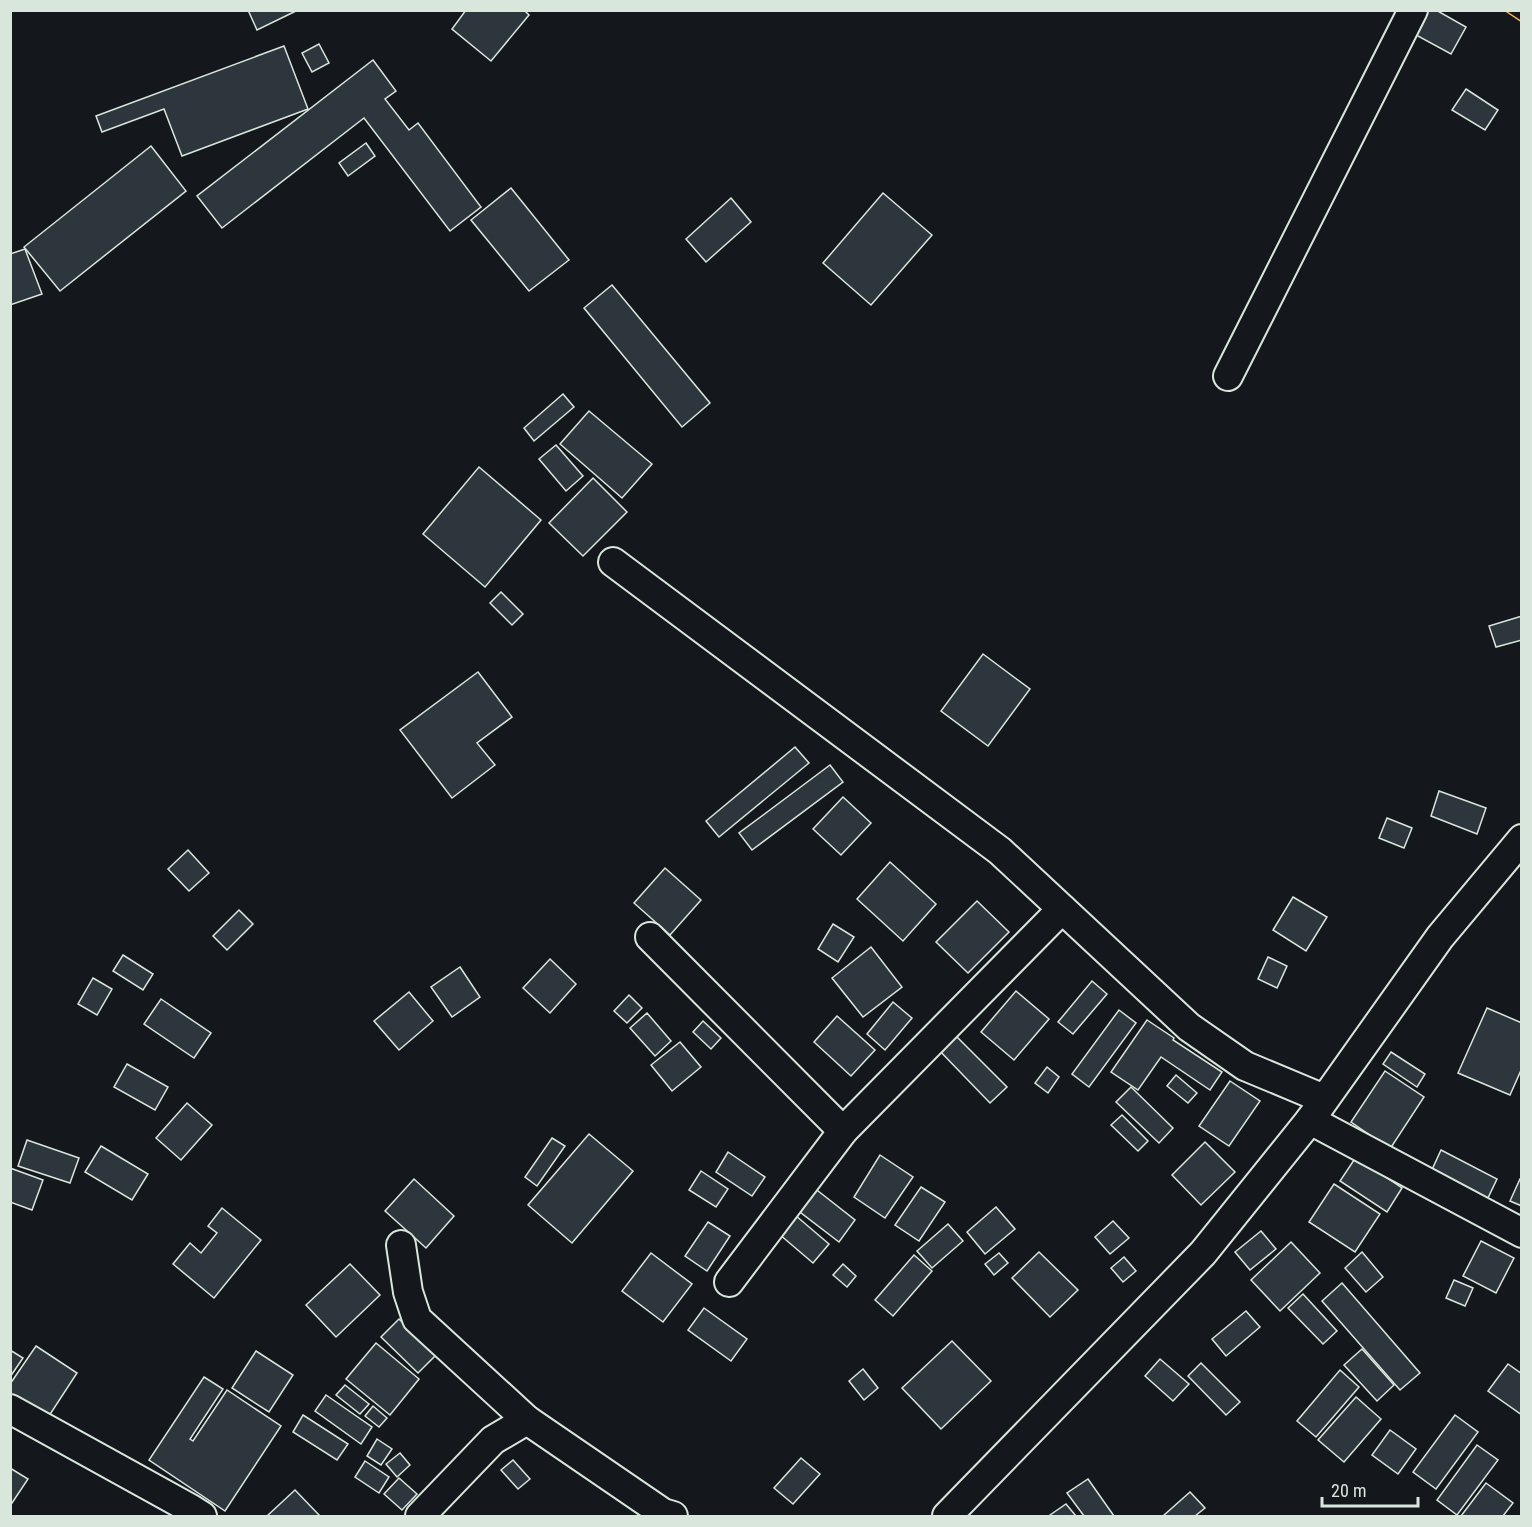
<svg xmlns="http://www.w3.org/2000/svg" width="1532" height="1527" viewBox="0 0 1532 1527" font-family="'Roboto Condensed',sans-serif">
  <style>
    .building { fill: #2c363c; stroke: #d8e6dc; stroke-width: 1.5 }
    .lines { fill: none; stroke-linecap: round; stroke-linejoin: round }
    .street-casing { stroke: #d8e6dc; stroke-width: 32 }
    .street { stroke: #14181c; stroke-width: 28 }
    .power { stroke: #ffb74d; stroke-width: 1.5; stroke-dasharray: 21 4.5 3 4.5; stroke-linecap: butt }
  </style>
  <rect width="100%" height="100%" fill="#14181c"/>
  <g class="building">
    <polygon points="248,10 298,10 257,30"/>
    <polygon points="466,10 524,10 529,15 491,61 452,29"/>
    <polygon points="1429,10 1436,10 1466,27 1451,54 1416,35"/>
    <polygon points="319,44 329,63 312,72 302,53"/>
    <polygon points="284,46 308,109 182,156 164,109 102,132 96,116"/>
    <polygon points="373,60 396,91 385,99 409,130 418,123 481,207 450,231 364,118 222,228 197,196"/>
    <polygon points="1466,89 1498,110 1485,130 1452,110"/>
    <polygon points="366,143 375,156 348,176 339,163"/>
    <polygon points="151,146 186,191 60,291 24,247"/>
    <polygon points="511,188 569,260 529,291 471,220"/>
    <polygon points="883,193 932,235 871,305 823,263"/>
    <polygon points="731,198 751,222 706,262 686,239"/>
    <polygon points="25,249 42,294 10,305 10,254"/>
    <polygon points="612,285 710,403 682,427 584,308"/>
    <polygon points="563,394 574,407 534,441 524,428"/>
    <polygon points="589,411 652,464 622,498 560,444"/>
    <polygon points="556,445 583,476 566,491 539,459"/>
    <polygon points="479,467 541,520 485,587 423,534"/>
    <polygon points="593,478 627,512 583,556 549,523"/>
    <polygon points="501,592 523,614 512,625 490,603"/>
    <polygon points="1522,616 1522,640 1496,647 1489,626"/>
    <polygon points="983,654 1030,689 988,746 941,711"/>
    <polygon points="478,672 512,717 477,743 495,765 452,798 400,730"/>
    <polygon points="795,747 809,763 719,837 706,821"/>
    <polygon points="830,765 843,782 752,850 739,833"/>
    <polygon points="1439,791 1486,808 1477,834 1431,816"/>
    <polygon points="843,797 871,823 841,855 813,829"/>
    <polygon points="1387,818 1412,828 1404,848 1379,838"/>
    <polygon points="188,850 209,873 189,891 168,869"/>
    <polygon points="890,862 936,904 903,941 857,899"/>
    <polygon points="665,868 701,900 670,935 634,903"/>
    <polygon points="1293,897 1327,917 1306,951 1273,930"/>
    <polygon points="977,901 1009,932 968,973 936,942"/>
    <polygon points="239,910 253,924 227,950 213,936"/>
    <polygon points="833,924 854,937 838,962 818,949"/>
    <polygon points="871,947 902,987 863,1017 832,978"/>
    <polygon points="123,955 153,974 143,990 113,971"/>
    <polygon points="1268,957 1287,966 1277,988 1258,979"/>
    <polygon points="550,959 576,984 550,1013 523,988"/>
    <polygon points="460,967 480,997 452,1017 431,987"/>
    <polygon points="93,978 112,989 97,1015 78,1004"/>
    <polygon points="1092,981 1107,994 1073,1034 1058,1022"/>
    <polygon points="1016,991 1049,1019 1014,1060 981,1032"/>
    <polygon points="409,992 433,1021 399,1050 374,1021"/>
    <polygon points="629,995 642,1008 627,1023 614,1011"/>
    <polygon points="161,999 211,1033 194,1058 144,1024"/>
    <polygon points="893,1002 912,1018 885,1050 867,1034"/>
    <polygon points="1487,1008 1522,1023 1522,1068 1510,1095 1458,1073"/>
    <polygon points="1119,1010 1136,1023 1089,1087 1072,1074"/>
    <polygon points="647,1013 671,1041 655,1056 630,1028"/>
    <polygon points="837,1016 875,1050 851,1076 814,1042"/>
    <polygon points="1147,1020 1174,1038 1173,1040 1222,1072 1210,1090 1161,1057 1138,1090 1111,1072"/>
    <polygon points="703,1021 721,1038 711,1049 693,1032"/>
    <polygon points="952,1032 1007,1087 990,1103 936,1047"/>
    <polygon points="680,1042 701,1067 672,1091 651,1065"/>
    <polygon points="1391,1052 1425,1074 1417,1087 1383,1064"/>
    <polygon points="127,1064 168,1087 155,1110 114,1087"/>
    <polygon points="1047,1067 1059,1077 1048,1093 1035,1083"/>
    <polygon points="1385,1071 1424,1097 1390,1149 1351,1122"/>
    <polygon points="1176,1075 1197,1093 1188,1103 1167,1086"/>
    <polygon points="1230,1081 1260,1101 1229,1146 1199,1126"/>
    <polygon points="1131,1087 1173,1128 1159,1143 1116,1102"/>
    <polygon points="187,1103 212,1125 181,1160 156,1138"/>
    <polygon points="1122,1115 1148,1141 1138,1151 1111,1125"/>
    <polygon points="589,1134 633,1171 572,1243 528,1205"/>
    <polygon points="552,1138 565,1146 537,1186 525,1177"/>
    <polygon points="27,1140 79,1158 70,1183 18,1166"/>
    <polygon points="1205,1142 1235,1172 1201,1205 1172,1175"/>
    <polygon points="101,1146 148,1174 132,1200 85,1172"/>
    <polygon points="1441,1150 1497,1179 1486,1202 1430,1174"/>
    <polygon points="728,1152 765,1177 752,1196 716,1172"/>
    <polygon points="880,1155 913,1177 885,1218 854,1197"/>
    <polygon points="1356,1157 1402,1188 1387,1212 1340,1181"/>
    <polygon points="10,1168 43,1180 32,1210 10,1202"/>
    <polygon points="701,1171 728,1189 716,1207 689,1190"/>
    <polygon points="414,1179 454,1216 426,1248 385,1211"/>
    <polygon points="1520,1179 1522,1180 1522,1206 1510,1201"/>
    <polygon points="1334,1184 1380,1214 1355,1252 1309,1222"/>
    <polygon points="813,1187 855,1220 839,1242 796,1209"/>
    <polygon points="921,1187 945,1202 919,1241 895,1225"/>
    <polygon points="996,1207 1015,1229 985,1254 967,1232"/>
    <polygon points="222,1208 261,1240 214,1298 173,1264 190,1243 201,1253 217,1233 208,1226"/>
    <polygon points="795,1215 829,1244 813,1263 779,1234"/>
    <polygon points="1113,1221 1129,1238 1110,1254 1095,1237"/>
    <polygon points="708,1222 730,1236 707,1271 685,1256"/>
    <polygon points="948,1224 963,1241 932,1268 917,1251"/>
    <polygon points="1261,1231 1276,1249 1250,1270 1235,1252"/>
    <polygon points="1481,1241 1514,1258 1496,1293 1463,1276"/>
    <polygon points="1291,1242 1320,1273 1280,1311 1251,1280"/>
    <polygon points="1039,1252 1078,1290 1050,1317 1012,1278"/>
    <polygon points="1362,1252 1383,1277 1366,1292 1345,1268"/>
    <polygon points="651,1253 692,1284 663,1322 622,1291"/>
    <polygon points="999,1253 1008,1263 994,1275 985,1264"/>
    <polygon points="914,1255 932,1271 893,1316 875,1300"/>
    <polygon points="1124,1257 1136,1271 1123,1282 1111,1268"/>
    <polygon points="350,1264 380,1295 336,1337 306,1305"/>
    <polygon points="843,1264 856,1276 847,1287 833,1275"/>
    <polygon points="1454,1280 1473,1288 1465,1306 1446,1298"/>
    <polygon points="1342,1283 1420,1373 1400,1390 1322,1301"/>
    <polygon points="1303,1294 1337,1331 1323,1344 1288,1308"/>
    <polygon points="704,1308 747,1339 731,1361 688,1330"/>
    <polygon points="1246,1311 1260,1327 1226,1356 1212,1339"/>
    <polygon points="399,1319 436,1355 418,1373 381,1337"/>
    <polygon points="952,1341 991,1381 941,1429 902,1388"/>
    <polygon points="376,1343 419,1379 390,1415 346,1379"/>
    <polygon points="36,1346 77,1373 47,1419 10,1395 10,1384"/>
    <polygon points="1362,1349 1394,1385 1377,1401 1344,1365"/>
    <polygon points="10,1350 23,1358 10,1377"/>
    <polygon points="256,1351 293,1375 269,1412 232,1388"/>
    <polygon points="1160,1359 1189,1384 1173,1401 1145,1376"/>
    <polygon points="1201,1363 1240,1402 1226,1415 1188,1376"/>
    <polygon points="1508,1364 1522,1374 1522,1415 1488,1391"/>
    <polygon points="863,1369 878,1388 864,1400 849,1381"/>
    <polygon points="1340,1370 1359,1387 1316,1437 1297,1421"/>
    <polygon points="204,1377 223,1389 190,1439 193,1441 227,1390 281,1426 225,1511 149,1460"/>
    <polygon points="345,1385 369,1404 360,1414 336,1395"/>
    <polygon points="326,1395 372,1427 361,1444 315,1411"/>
    <polygon points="1356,1397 1381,1419 1344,1462 1318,1440"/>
    <polygon points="373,1406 387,1418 379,1427 365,1416"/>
    <polygon points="303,1415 348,1444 337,1460 293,1432"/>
    <polygon points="1455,1415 1478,1432 1436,1489 1413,1472"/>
    <polygon points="1390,1430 1416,1449 1398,1474 1372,1455"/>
    <polygon points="377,1439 392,1449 381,1465 367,1456"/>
    <polygon points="1477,1445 1498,1460 1457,1515 1437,1500"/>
    <polygon points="400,1453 410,1465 397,1477 386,1464"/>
    <polygon points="801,1458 820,1474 793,1504 774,1488"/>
    <polygon points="513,1460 530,1479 518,1489 501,1470"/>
    <polygon points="365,1461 389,1477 379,1493 355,1477"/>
    <polygon points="10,1468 28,1479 10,1506"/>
    <polygon points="399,1478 417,1494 402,1510 384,1494"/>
    <polygon points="1088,1479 1114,1516 1084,1516 1067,1493"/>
    <polygon points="1486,1483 1513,1503 1503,1516 1461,1516"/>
    <polygon points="295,1490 320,1516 267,1516"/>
    <polygon points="1190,1492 1205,1508 1195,1516 1163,1516"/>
    <polygon points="1066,1504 1076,1516 1051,1516 1050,1515"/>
  </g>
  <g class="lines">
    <defs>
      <g id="street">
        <polyline points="1228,376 1413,10"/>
        <polyline points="613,562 1000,851 1189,1027 1245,1066 1324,1099"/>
        <polyline points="650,937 843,1131"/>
        <polyline points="1310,1120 1522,1233"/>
        <polyline points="401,1245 408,1292 417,1319 527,1420 663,1513 673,1516"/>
        <polyline points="729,1282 843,1131 1062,909"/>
        <polyline points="10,1409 191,1509 202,1516"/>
        <polyline points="420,1516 493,1440 527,1420"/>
        <polyline points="947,1516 1203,1253 1310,1120 1440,937 1522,839"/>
      </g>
    </defs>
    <use href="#street" class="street-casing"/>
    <use href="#street" class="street"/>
    <polyline class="power" points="1504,10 1522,22"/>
  </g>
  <rect width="1532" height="1527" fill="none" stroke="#d8e6dc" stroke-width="24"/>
  <path d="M1322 1497v9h96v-9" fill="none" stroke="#d8e6dc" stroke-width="3"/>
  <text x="1331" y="1497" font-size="18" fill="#d8e6dc" stroke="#14181c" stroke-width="4.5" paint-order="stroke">20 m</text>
</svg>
